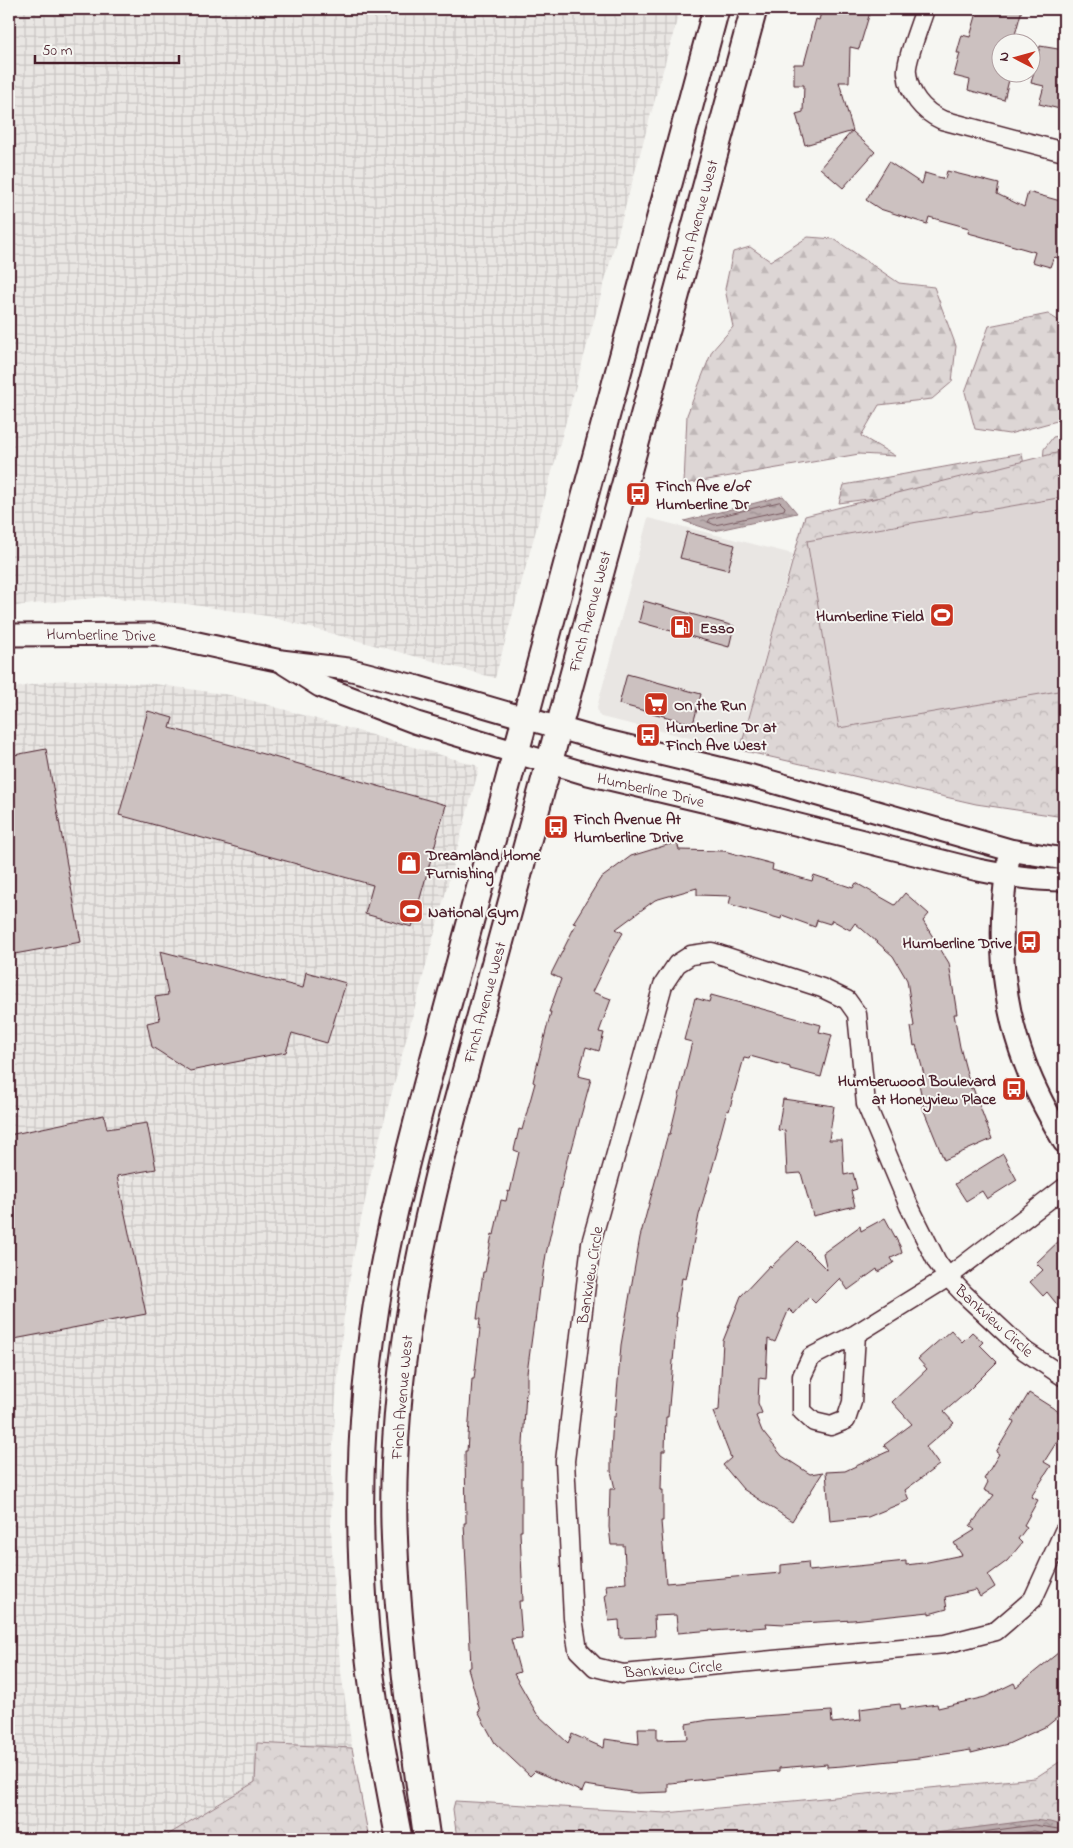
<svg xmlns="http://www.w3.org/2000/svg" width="1073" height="1848" viewBox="0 0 1073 1848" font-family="'Indie Flower',sans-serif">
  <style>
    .built { fill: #e9e6e3 }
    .industrial { fill: url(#industrial-grid) }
    .forest { fill: url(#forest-firs); stroke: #947a80 }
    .park { fill: url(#park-crowns); stroke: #947a80 }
    .garden { fill: #ddd6d5; stroke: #947a80 }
    .water { fill: url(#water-ripples); stroke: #8e747a }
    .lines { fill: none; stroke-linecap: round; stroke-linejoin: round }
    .shore { stroke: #77585f; stroke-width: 1 }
    .building { fill: #ccc1c0; stroke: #4a1f2b }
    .minor-casing { stroke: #4a1f2b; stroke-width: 21 }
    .tertiary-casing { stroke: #4a1f2b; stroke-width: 25 }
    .secondary-casing { stroke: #4a1f2b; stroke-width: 29 }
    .minor { stroke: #f6f6f2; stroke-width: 18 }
    .tertiary { stroke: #f6f6f2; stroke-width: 21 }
    .secondary { stroke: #f6f6f2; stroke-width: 25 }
    .labels { text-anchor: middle; stroke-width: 4; stroke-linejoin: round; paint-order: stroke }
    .street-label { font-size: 16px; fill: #4a1f2b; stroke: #f6f6f2 }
    .poi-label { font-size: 16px; font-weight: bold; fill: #4a1f2b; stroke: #f6f6f2; text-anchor: start }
  </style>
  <defs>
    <pattern id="industrial-grid" width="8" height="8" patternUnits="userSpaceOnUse" patternTransform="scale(1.25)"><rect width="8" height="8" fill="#e9e6e3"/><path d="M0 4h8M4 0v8" fill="none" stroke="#c9c5c3"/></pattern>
    <pattern id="forest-firs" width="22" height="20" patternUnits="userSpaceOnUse" patternTransform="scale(1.25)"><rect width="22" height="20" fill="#ddd6d5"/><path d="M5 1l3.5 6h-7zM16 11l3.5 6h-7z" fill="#bfb7b7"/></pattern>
    <pattern id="park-crowns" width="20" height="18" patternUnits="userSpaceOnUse" patternTransform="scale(1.25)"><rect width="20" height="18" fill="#ddd6d5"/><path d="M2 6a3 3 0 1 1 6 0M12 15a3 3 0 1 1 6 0" fill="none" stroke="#bfb7b7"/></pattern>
    <pattern id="water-ripples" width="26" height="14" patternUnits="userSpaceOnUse" patternTransform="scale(1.25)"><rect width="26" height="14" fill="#bbadae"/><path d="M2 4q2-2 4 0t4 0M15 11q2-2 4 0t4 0" fill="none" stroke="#9a8c8e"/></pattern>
  </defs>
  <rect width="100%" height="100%" fill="#f6f6f2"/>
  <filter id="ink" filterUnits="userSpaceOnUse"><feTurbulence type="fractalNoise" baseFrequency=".02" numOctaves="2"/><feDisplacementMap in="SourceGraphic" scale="10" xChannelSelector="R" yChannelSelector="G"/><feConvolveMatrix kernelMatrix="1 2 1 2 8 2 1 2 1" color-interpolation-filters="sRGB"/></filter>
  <g filter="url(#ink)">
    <polygon class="built" points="648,518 793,554 740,750 601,717 598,714 597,707"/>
    <g class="industrial">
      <polygon points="9,9 680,9 495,678 267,616 187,604 104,597 22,605 9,608"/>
      <polygon points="77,680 155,684 230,695 265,704 475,765 479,768 374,1159 354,1252 344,1316 336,1397 332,1461 331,1527 335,1615 341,1672 352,1748 258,1743 255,1782 161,1839 9,1839 9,689 51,681"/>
    </g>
    <g class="forest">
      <polygon points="808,237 834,239 899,283 934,287 956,346 952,382 932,399 879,405 861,436 895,456 859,454 684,484 687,415 712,351 733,327 725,289 733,252 750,247 770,261"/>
      <polygon points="1048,314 1064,324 1064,419 1009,434 975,429 965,392 989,326"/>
      <polygon points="1064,435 1064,469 1043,461 1044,449 1053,437"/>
      <polygon points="1022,453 1025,472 1012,479 839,503 844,485"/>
    </g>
    <g class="park">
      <polygon points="1064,451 1064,817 976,804 740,750 805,516"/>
      <polygon points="257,1743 352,1748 369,1839 161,1839 255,1782"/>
      <polygon points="1064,1759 1064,1839 457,1839 453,1809 455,1801 666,1813 1035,1778"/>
    </g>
    <polygon class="garden" points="1064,497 1064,690 839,728 807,541"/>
    <g class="water">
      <polygon points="783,496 797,513 714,531 684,521"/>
      <polygon points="1034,1820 1050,1822 1064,1826 1064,1839 890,1839"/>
    </g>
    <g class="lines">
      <g class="shore">
        <polygon points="780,502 785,507 784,510 715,525 708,522 710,519"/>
        <polyline points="930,1839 1034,1825 1064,1830"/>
        <polyline points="975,1839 1034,1831 1064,1837"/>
      </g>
    </g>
    <g class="building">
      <polygon points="822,9 871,9 859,49 850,47 849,82 839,82 853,131 805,145 796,114 803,112 804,85 794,85 794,64 804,64 816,19 819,20"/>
      <polygon points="978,9 1022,9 1013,42 1000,42 1000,72 1011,72 1004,100 968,90 970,80 954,76 960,53 957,53 962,35 970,37"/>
      <polygon points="1040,46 1064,50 1064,110 1039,104 1044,86 1031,83"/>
      <polygon points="852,131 875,152 843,188 820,168"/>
      <polygon points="889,162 922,184 925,173 945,179 947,171 999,184 997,194 1024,207 1028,192 1064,202 1064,260 1055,257 1053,259 1050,267 1032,262 1035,252 976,235 968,233 969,228 929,217 927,224 880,209 866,200"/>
      <polygon points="687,532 735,545 728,570 680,558"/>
      <polygon points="644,601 734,626 729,647 639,622"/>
      <polygon points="627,674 701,694 693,724 619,704"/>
      <polygon points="148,711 173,718 170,728 446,805 412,927 365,914 373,885 119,815"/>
      <polygon points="46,749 81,942 9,955 9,756"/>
      <polygon points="677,842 679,850 724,851 773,864 772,870 812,881 814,875 853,888 856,883 895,905 905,893 929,914 923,921 949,963 957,1014 954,1014 960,1047 971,1089 973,1088 992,1139 944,1160 922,1106 924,1106 918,1080 925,1078 916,1045 914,1046 911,1027 914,1026 907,980 893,956 855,923 850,930 832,920 830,924 817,920 815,927 782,915 781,919 729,904 731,896 697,895 697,888 655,900 616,929 623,933 611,953 592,992 611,999 599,1032 604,1033 599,1051 586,1047 578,1076 591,1079 571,1152 569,1151 546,1254 541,1288 539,1288 535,1322 534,1322 527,1373 527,1392 526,1392 522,1462 522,1531 520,1531 523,1601 519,1601 522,1638 511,1639 520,1672 514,1674 537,1714 568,1743 572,1734 604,1748 605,1739 639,1744 638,1728 657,1728 657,1740 688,1739 686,1724 708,1720 831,1711 832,1723 861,1720 860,1709 882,1706 900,1704 901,1709 937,1704 938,1708 985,1697 1014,1683 1016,1687 1064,1648 1064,1712 1047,1726 1008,1744 971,1753 971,1750 919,1758 842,1766 827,1767 827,1764 779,1768 779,1771 734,1775 734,1776 671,1783 668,1783 668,1792 637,1793 585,1785 582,1792 535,1771 530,1776 495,1743 478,1712 480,1711 468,1668 471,1667 464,1523 466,1523 465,1451 467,1451 472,1379 474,1379 480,1329 479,1329 480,1319 477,1319 483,1272 485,1272 492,1234 494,1235 501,1200 506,1201 508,1191 510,1192 519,1152 514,1150 519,1129 522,1130 535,1083 533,1082 535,1073 551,1012 549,1012 561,979 551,974 576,924 573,923 600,879 631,856"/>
      <polygon points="160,951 303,988 306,972 346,983 327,1043 292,1033 286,1052 190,1071 152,1047 147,1023 160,1020 155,997 168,995"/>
      <polygon points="711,995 821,1025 819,1032 832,1035 821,1077 790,1069 790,1067 750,1056 749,1059 744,1058 729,1111 727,1110 717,1147 718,1148 699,1215 686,1279 682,1278 676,1317 677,1317 668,1417 666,1417 665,1451 662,1451 661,1490 663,1490 663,1521 661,1521 666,1583 781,1573 781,1565 808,1562 809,1571 906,1561 906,1565 923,1563 962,1555 954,1543 975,1530 970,1526 994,1495 984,1490 988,1482 984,1479 999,1454 996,1452 1014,1422 1012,1421 1029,1393 1064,1415 1064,1420 1058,1429 1063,1432 1044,1462 1051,1466 1031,1497 1038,1500 1024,1525 1027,1527 1018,1539 1022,1543 1007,1561 988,1575 995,1587 980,1597 976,1590 945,1597 947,1609 929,1614 929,1612 853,1620 784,1624 766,1623 767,1627 713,1631 713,1630 678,1633 676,1615 654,1616 655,1636 645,1637 620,1638 619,1620 609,1621 605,1595 607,1595 606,1585 626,1583 624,1545 611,1545 609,1527 610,1489 615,1489 611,1471 611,1453 613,1417 615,1417 621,1345 640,1237 668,1134 670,1134 692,1042 684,1040 695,998 709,1002"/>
      <polygon points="783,1099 834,1106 829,1140 842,1140 844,1175 853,1173 857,1189 851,1191 855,1206 813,1216 801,1173 787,1174 785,1131 778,1130"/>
      <polygon points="104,1115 107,1129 147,1123 156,1169 117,1176 146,1314 9,1340 9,1135"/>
      <polygon points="1003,1154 1017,1180 987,1199 982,1191 966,1201 955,1184"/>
      <polygon points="885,1218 900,1246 902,1253 891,1258 894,1263 878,1272 877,1269 848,1290 840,1278 815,1303 809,1297 794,1314 789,1309 775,1342 768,1339 766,1379 759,1378 758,1403 762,1413 756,1416 762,1431 782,1456 810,1474 823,1472 792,1521 743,1489 723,1465 731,1458 713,1412 719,1410 723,1341 741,1296 770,1265 771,1267 798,1241 827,1270 823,1253 860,1226 861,1231"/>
      <polygon points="1064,1236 1064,1313 1047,1292 1043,1296 1030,1282 1043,1270 1036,1263"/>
      <polygon points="951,1330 962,1342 972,1332 983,1342 980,1345 997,1362 967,1392 944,1412 954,1423 926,1447 939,1465 905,1490 909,1500 868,1517 830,1521 826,1472 845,1471 889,1451 884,1445 912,1424 892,1402 927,1369 918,1359"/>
    </g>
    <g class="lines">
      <defs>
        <g id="minor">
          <path d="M925 9C921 22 905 62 907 73 909 94 922 111 942 120L1064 152"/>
          <polyline points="856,1334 852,1402 846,1420 831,1426 814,1422 802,1411 802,1376 811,1357 856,1334 948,1277 1064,1188"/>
          <polyline points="1064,1377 1025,1351 964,1294 948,1277 937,1262 909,1206 866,1104 857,1014 847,1000 822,988 712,952 691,955 677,964 663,985 591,1243 565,1461 573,1618 578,1650 595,1667 623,1674 945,1644 996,1631 1033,1599 1064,1531"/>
        </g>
        <g id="tertiary">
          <polyline points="9,635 156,634 281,661 348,669 418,687 594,738 752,776 1010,850 1064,859"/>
          <path d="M285 664 320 686 417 723 584 773 728 807 978 870C1007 876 1035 880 1064 880"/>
          <path d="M1008 863C997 930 1001 1000 1025 1063 1035 1091 1050 1117 1064 1142"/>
        </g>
        <g id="secondary">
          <path d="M399 1839C386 1770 372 1701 366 1630 356 1514 360 1393 381 1278 393 1212 410 1148 427 1083L716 9"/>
          <path d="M427 1839C412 1734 397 1630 394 1524 391 1387 417 1252 452 1120L754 9"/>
        </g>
      </defs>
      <use href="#minor" class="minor-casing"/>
      <use href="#tertiary" class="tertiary-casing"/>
      <use href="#secondary" class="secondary-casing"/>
      <use href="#minor" class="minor"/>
      <use href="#tertiary" class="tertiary"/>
      <use href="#secondary" class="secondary"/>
    </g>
  </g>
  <defs>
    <symbol id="bus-square" viewBox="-11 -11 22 22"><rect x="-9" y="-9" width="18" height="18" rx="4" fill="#c8321e" stroke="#f6f6f2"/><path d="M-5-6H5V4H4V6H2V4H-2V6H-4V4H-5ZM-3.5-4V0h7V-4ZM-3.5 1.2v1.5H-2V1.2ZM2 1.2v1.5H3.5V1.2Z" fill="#fff"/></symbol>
    <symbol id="stadium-square" viewBox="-11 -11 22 22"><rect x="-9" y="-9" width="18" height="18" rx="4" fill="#c8321e" stroke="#f6f6f2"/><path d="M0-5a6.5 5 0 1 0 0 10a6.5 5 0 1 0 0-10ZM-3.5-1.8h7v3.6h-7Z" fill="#fff"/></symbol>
    <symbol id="fuel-square" viewBox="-11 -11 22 22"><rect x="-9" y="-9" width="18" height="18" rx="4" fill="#c8321e" stroke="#f6f6f2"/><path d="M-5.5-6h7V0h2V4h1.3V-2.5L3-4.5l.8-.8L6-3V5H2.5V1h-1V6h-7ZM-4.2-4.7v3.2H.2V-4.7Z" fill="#fff"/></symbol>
    <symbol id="supermarket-square" viewBox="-11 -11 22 22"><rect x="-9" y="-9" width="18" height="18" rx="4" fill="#c8321e" stroke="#f6f6f2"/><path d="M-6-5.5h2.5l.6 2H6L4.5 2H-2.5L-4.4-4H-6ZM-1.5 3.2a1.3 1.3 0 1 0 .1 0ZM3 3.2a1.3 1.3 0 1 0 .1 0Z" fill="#fff"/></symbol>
    <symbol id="shop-square" viewBox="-11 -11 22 22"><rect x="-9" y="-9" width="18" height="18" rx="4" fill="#c8321e" stroke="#f6f6f2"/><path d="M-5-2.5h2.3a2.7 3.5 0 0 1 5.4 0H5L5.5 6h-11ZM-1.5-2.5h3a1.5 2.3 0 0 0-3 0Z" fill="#fff"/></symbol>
  </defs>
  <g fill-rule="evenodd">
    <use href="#bus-square" x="624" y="480" width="28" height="28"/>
    <use href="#stadium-square" x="928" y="601" width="28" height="28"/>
    <use href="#fuel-square" x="668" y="613" width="28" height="28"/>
    <use href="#supermarket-square" x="642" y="690" width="28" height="28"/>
    <use href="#bus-square" x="634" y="721" width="28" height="28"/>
    <use href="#bus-square" x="542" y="813" width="28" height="28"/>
    <use href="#shop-square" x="395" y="849" width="28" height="28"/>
    <use href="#stadium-square" x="397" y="897" width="28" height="28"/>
    <use href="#bus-square" x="1015" y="928" width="28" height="28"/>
    <use href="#bus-square" x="1000" y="1075" width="28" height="28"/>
  </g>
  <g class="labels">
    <g class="street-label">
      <text transform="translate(696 220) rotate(-75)" y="6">Finch Avenue West</text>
      <text transform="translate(589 611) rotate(-75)" y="6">Finch Avenue West</text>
      <text transform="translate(101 634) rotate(1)" y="6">Humberline Drive</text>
      <text transform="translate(651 789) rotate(13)" y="6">Humberline Drive</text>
      <text transform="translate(484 1002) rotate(-75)" y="6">Finch Avenue West</text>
      <text transform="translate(589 1275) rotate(-81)" y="6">Bankview Circle</text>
      <text transform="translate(995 1320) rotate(42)" y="6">Bankview Circle</text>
      <text transform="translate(401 1397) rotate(-85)" y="6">Finch Avenue West</text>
      <text transform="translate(673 1668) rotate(-4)" y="6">Bankview Circle</text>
    </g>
    <g class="poi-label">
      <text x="656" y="491">Finch Ave e/of<tspan x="656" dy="18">Humberline Dr</tspan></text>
      <text x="924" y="621" text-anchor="end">Humberline Field</text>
      <text x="700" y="633">Esso</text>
      <text x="674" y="710">On the Run</text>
      <text x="666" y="732">Humberline Dr at<tspan x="666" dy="18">Finch Ave West</tspan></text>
      <text x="574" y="824">Finch Avenue At<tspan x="574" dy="18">Humberline Drive</tspan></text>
      <text x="426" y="860">Dreamland Home<tspan x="426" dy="18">Furnishing</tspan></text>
      <text x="428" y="917">National Gym</text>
      <text x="1012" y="948" text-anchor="end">Humberline Drive</text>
      <text x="996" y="1086" text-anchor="end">Humberwood Boulevard<tspan x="996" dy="18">at Honeyview Place</tspan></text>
    </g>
  </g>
  <rect width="1073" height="1848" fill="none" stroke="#f6f6f2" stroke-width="30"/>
  <rect x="15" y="15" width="1043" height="1818" fill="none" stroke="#4a1f2b" stroke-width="2" filter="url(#ink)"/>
  <g transform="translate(1016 58) rotate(276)"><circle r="24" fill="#f6f6f2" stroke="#b1a0a2"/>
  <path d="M0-4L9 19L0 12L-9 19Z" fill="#c8321e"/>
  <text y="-8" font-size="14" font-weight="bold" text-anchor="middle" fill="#4a1f2b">N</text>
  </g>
  <path d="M35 55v8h144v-8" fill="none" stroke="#4a1f2b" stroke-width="2.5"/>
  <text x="42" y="55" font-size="15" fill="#4a1f2b" stroke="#f6f6f2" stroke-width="4" paint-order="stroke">50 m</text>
</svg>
